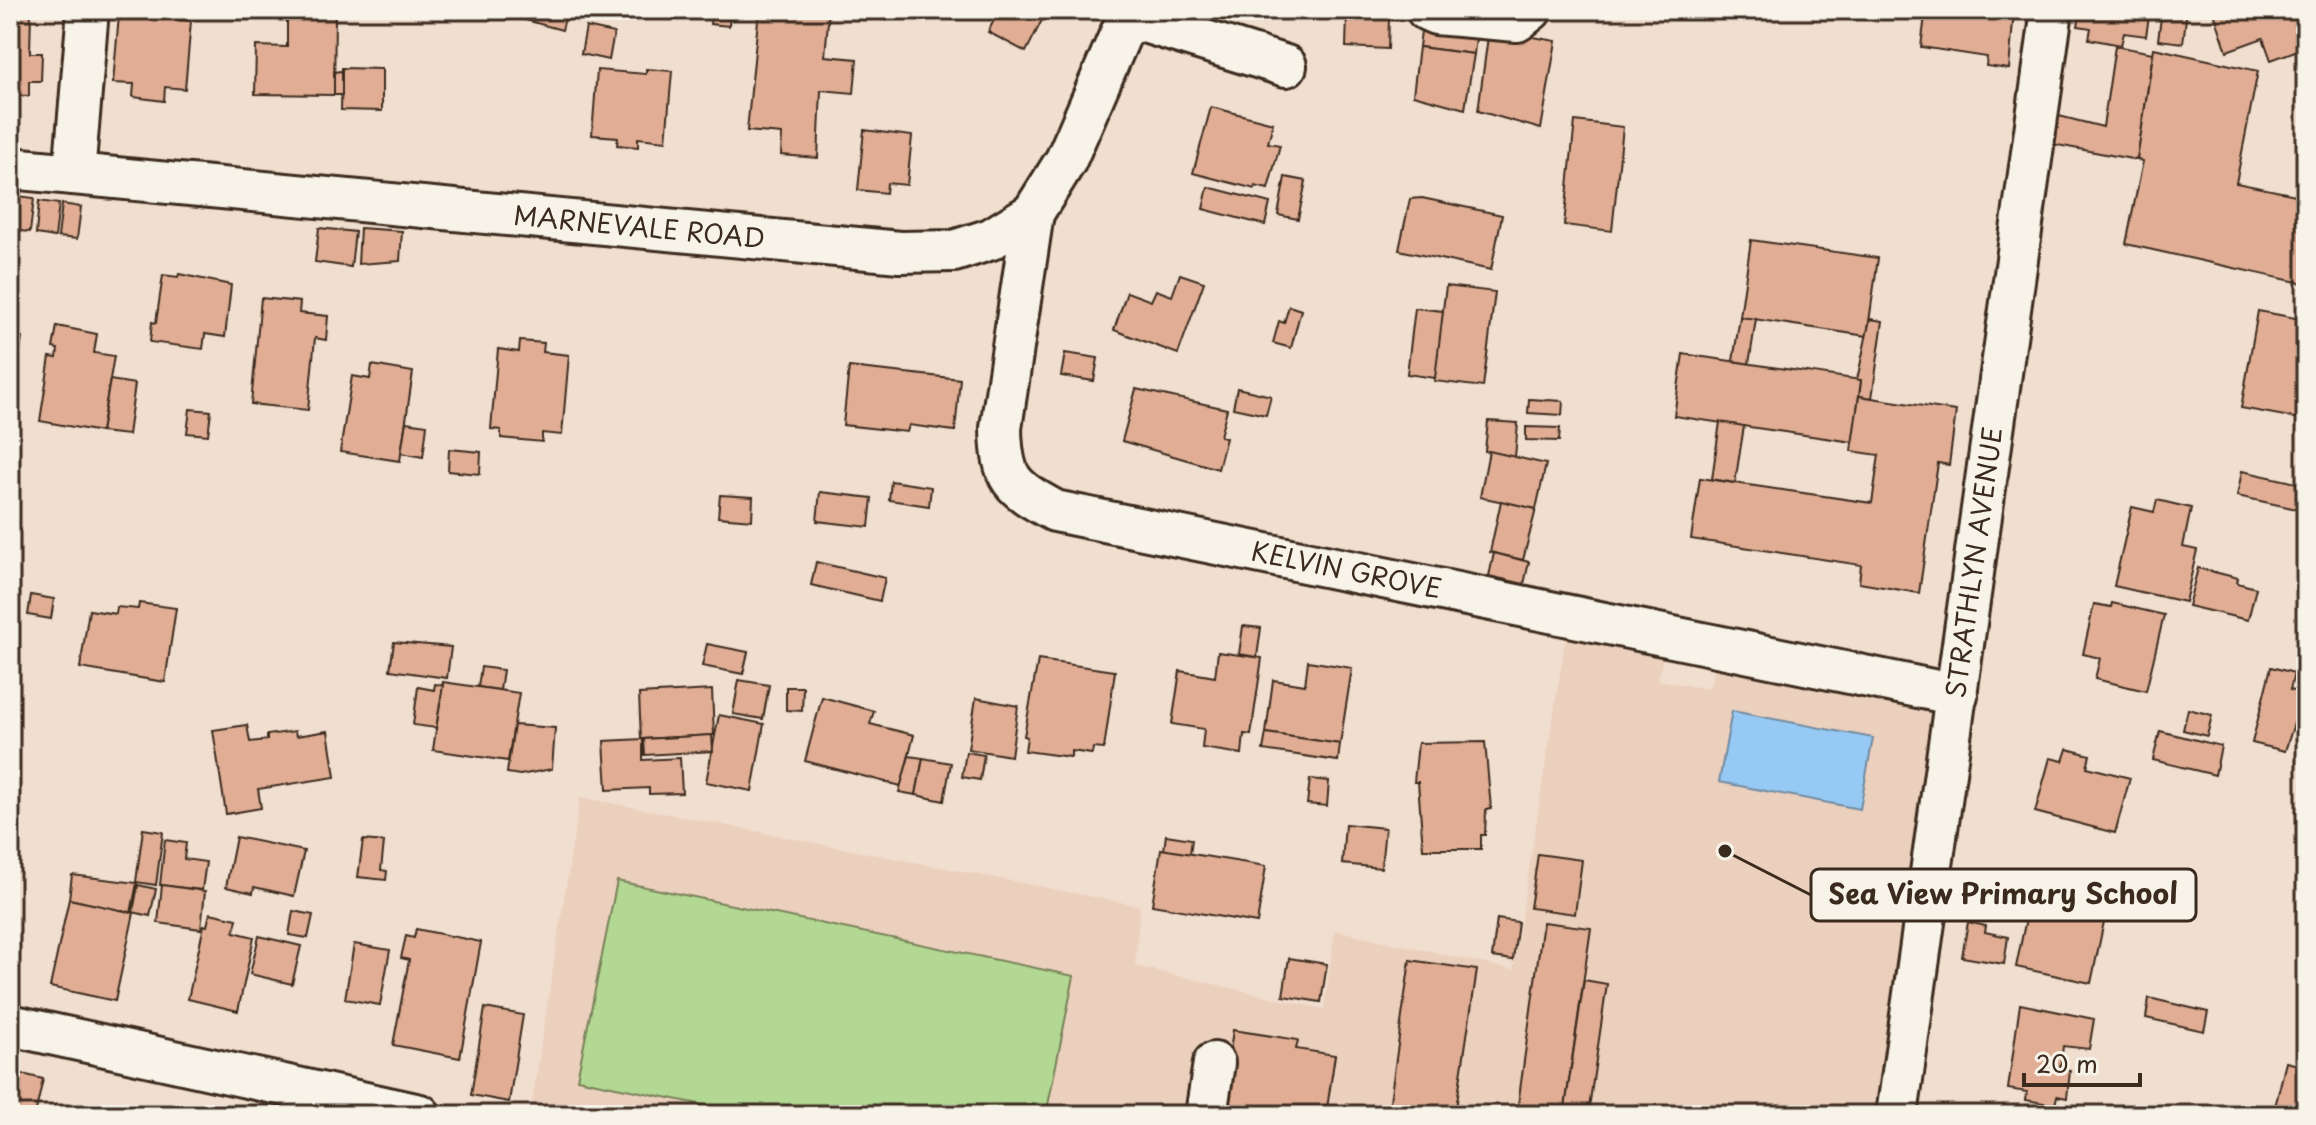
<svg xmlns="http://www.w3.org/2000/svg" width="2316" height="1125" viewBox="0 0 2316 1125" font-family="'Playpen Sans',sans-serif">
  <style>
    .built { fill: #ecd0be }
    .green { fill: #b3d893; stroke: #778158; stroke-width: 2 }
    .water { fill: #96caf4; stroke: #728a9e; stroke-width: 2 }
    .building { fill: #e1ae95; stroke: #3b2a1e; stroke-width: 2 }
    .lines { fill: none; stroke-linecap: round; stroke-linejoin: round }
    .minor-casing { stroke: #3b2a1e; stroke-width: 46 }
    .minor { stroke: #f7f3e8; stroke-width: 40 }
    .labels { text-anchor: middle; stroke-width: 6; stroke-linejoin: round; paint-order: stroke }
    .street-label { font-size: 26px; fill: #3b2a1e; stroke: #f7f3e8 }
    .leader { fill: none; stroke: #3b2a1e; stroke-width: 3 }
    .callout-dot { fill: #3b2a1e; stroke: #f7f3e8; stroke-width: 3 }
    .callout { fill: #f7f3e8; stroke: #3b2a1e; stroke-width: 3 }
    .callout-label { font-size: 28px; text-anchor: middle; font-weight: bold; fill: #3b2a1e }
  </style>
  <rect width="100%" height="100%" fill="#f0decf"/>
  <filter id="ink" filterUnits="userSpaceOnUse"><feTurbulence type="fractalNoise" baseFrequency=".0125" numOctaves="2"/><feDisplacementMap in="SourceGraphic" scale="16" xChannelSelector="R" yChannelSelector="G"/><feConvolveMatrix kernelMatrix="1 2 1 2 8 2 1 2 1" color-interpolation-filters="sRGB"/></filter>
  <g filter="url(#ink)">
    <polygon class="built" points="1567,629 1665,649 1658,680 1709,689 1716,661 1935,712 1878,1115 564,1115 531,1108 580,797 1140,906 1135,966 1324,1009 1335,930 1513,970"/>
    <polygon class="green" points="617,881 1074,976 1046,1115 752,1115 577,1079"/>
    <polygon class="water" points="1732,711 1873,738 1860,809 1719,782"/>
    <g class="building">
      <polygon points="10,10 31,10 30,53 42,53 41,81 29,81 29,96 10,95"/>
      <polygon points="489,10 567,10 562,30"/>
      <polygon points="695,10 730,10 729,26 710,24 711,13"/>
      <polygon points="759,10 829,10 825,56 857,59 854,93 821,90 818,158 781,155 782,134 747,131"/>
      <polygon points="999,10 1047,10 1026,52 988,32"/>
      <polygon points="1341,10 1397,10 1397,19 1389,19 1388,49 1346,47 1347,16 1341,16"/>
      <polygon points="1913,10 2014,10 2009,69 1986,66 1987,57 1921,47 1925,16 1913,14"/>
      <polygon points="2081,10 2150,10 2146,36 2124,33 2121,45 2089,39 2091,28 2078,26"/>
      <polygon points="2162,10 2187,10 2183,43 2158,40"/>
      <polygon points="2213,10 2306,10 2306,47 2271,60 2263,38 2227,51"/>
      <polygon points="119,15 191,21 185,89 165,87 164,101 133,97 134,84 113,83"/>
      <polygon points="287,15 335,16 334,95 255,94 256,46 287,47"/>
      <polygon points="1422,23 1477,30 1474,54 1419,47"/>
      <polygon points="586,27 614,33 609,60 581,54"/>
      <polygon points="1489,29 1556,41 1541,129 1478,111"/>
      <polygon points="2115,46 2153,53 2137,160 2052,144 2055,115 2103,127"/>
      <polygon points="1419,47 1474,54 1465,109 1413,95"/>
      <polygon points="2154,48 2258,71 2236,183 2306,197 2306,284 2126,244 2143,161 2137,160"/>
      <polygon points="342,68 382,69 382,111 341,110"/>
      <polygon points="646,69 672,71 666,141 638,138 638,147 617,145 618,137 592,135 597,70 646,74"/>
      <polygon points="342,71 342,95 334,95 334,72"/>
      <polygon points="1211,107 1273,123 1268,143 1280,145 1268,189 1255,186 1255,189 1193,173"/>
      <polygon points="1575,121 1623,127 1612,231 1564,225"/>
      <polygon points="864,130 912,136 907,185 887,183 886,193 858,190"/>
      <polygon points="1285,177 1306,181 1298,219 1278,215"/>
      <polygon points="1208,187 1270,203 1265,225 1203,209"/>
      <polygon points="10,195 34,198 30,232 10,230"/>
      <polygon points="1422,198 1502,215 1491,270 1399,250 1410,199"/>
      <polygon points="39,201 59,204 55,237 36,234"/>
      <polygon points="62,204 81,207 77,239 58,237"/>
      <polygon points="319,228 355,232 351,267 315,262"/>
      <polygon points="360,228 402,231 400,261 358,264"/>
      <polygon points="1751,240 1878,258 1867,336 1740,317"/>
      <polygon points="179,274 231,285 225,337 205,334 203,349 150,342 152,322 156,323 163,275 178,277"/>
      <polygon points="1180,274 1204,282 1178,354 1114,330 1127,292 1151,301 1156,290 1172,296"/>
      <polygon points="1446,286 1495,292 1483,387 1434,381"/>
      <polygon points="261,298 300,302 299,313 328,316 326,340 315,338 308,410 251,404"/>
      <polygon points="1289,306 1301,310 1291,348 1273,343 1279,321 1284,323"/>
      <polygon points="1415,308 1443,311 1435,378 1407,374"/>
      <polygon points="2258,311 2306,320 2306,420 2241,408"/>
      <polygon points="1740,317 1756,319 1749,364 1733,361"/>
      <polygon points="1870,319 1883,321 1872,398 1859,396 1861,380 1857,380"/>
      <polygon points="57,326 97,334 94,353 114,356 101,432 40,421 50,357 57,358 58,349 53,348"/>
      <polygon points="10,335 22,337 14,396 10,396"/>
      <polygon points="520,341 544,343 543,352 569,355 562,435 542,433 542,442 501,438 501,430 491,429 498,349 519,352"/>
      <polygon points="1065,353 1098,358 1094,381 1061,376"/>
      <polygon points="1683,354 1861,380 1853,442 1674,416"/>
      <polygon points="372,365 413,372 400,461 340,452 352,376 370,379"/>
      <polygon points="849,367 960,379 955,431 909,425 907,432 843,425"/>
      <polygon points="110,380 135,384 128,435 101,432"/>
      <polygon points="1237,388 1271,396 1266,415 1233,408"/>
      <polygon points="1136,389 1227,409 1220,436 1226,438 1218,469 1122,441"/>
      <polygon points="1859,396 1956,411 1949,465 1938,463 1919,593 1859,583 1861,565 1691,539 1700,478 1872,503 1879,455 1851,451"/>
      <polygon points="1529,399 1563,401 1562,415 1528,413"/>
      <polygon points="190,409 211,411 208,435 187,433"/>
      <polygon points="1488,421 1518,423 1515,457 1485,451"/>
      <polygon points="406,422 427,425 423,457 401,453"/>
      <polygon points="1720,422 1744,426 1735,483 1712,479"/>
      <polygon points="1526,427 1560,428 1559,441 1526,440"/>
      <polygon points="449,449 481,452 480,474 448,471"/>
      <polygon points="1489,451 1546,464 1536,509 1480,497"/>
      <polygon points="2242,471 2306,485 2306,511 2237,496"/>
      <polygon points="891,481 931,487 929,506 889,500"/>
      <polygon points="820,492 872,498 869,527 817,521"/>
      <polygon points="720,495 753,497 752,520 718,517"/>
      <polygon points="2157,500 2191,508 2183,547 2197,550 2185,602 2114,586 2132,507 2154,512"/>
      <polygon points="1501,501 1536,509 1523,560 1490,552"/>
      <polygon points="1494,553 1529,562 1524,584 1489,576"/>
      <polygon points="816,562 885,578 880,601 811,585"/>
      <polygon points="2198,568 2238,578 2237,583 2256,588 2248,620 2188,606"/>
      <polygon points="31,595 54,599 51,619 28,615"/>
      <polygon points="139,603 176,608 165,682 80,668 89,610 116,614 117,607 138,609"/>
      <polygon points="2112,603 2164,615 2146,691 2095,679 2100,658 2083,654 2094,604 2111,607"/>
      <polygon points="1243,626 1261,628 1257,657 1239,654"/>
      <polygon points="394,642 451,647 447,678 390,670"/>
      <polygon points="707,644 748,652 743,674 702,666"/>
      <polygon points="1218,652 1262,658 1251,735 1244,734 1242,754 1202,748 1204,729 1172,724 1180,671 1215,677"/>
      <polygon points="1038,660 1115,671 1104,749 1093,748 1092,754 1071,751 1071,757 1025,751 1027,737 1024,736"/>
      <polygon points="1308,661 1352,668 1340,744 1266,733 1273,680 1305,685"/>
      <polygon points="481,667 503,670 500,690 478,687"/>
      <polygon points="2271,667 2294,673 2290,690 2304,693 2285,751 2252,743"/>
      <polygon points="739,680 769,685 763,719 733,714"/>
      <polygon points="443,682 519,693 508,761 433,750"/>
      <polygon points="435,684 443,685 436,728 413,725 418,687 434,690"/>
      <polygon points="786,687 803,687 802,711 786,710"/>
      <polygon points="712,690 714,735 641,739 639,694"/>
      <polygon points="822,697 874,711 870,724 914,735 901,786 805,761"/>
      <polygon points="976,698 1018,706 1011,756 968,749"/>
      <polygon points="2188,709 2212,715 2207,736 2183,730"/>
      <polygon points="719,715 764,724 752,791 706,782"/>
      <polygon points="247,725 250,742 267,740 267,735 295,731 296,736 328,731 335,777 258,789 261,808 226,814 213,730"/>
      <polygon points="514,725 555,728 552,769 520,775 507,773"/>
      <polygon points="2160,731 2221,746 2215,775 2153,760"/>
      <polygon points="1266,733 1340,744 1338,761 1263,750"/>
      <polygon points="712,735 713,751 645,755 644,739"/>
      <polygon points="643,739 643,760 680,758 682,793 649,794 649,788 607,790 604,741"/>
      <polygon points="1485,742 1491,809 1486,810 1485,835 1481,835 1481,849 1423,849 1418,782 1414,782 1418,743"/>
      <polygon points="2067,749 2090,755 2087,767 2130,778 2115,833 2035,812 2050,758 2063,761"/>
      <polygon points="966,752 984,755 980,780 962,777"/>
      <polygon points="909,756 923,758 916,795 899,792"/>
      <polygon points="923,758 951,763 944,801 916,795"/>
      <polygon points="1310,779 1329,781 1327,806 1307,804"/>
      <polygon points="1345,824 1385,828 1381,868 1342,864"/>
      <polygon points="143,829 163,832 156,885 136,882"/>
      <polygon points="1166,835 1192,839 1190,854 1164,850"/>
      <polygon points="236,837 304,851 294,896 254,887 253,893 226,887"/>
      <polygon points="165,840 186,843 184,859 206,862 202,890 160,885"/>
      <polygon points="363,840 384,842 381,870 387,871 386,880 358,877"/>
      <polygon points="1161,849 1266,866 1257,923 1152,905"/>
      <polygon points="1538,854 1582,860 1575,914 1530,908"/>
      <polygon points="72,875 137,883 131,913 69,899"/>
      <polygon points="138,885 156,889 150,916 133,912"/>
      <polygon points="162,885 205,891 201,929 158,923"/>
      <polygon points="2031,894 2067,902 2066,908 2105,917 2091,983 2016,967"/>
      <polygon points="69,899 134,913 115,1001 50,987"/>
      <polygon points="293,911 313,915 308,938 289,935"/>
      <polygon points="210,913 237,919 234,932 254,937 238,1011 188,999 204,925 207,926"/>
      <polygon points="1497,919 1518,922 1513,960 1492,957"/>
      <polygon points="1543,922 1591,928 1564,1115 1517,1112"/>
      <polygon points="1968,922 1986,926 1985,932 2008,937 2004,964 1962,957"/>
      <polygon points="416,929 481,942 460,1058 393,1045 409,960 401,958 406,936 414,938"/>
      <polygon points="259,936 301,946 292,984 250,974"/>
      <polygon points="354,944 390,950 380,1005 345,999"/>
      <polygon points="1289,958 1327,964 1321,1002 1283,996"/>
      <polygon points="1410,960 1477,970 1455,1115 1388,1115"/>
      <polygon points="1584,980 1607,984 1588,1115 1564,1115"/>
      <polygon points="2149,998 2208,1012 2204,1031 2146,1018"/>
      <polygon points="2020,1004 2094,1019 2089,1049 2063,1046 2060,1069 2070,1071 2067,1098 2057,1096 2055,1105 2026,1100 2027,1092 2008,1089"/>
      <polygon points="485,1008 523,1015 509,1102 471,1095"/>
      <polygon points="1233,1030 1298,1040 1296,1049 1335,1055 1326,1115 1221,1115"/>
      <polygon points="2286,1062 2306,1067 2306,1115 2273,1115"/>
      <polygon points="10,1071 43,1079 35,1115 10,1115"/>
    </g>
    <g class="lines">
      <defs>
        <g id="minor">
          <polyline points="1427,10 1436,14 1517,21 1531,10"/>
          <polyline points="1128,17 1286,66"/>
          <path id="s1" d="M10 168 900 252 954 251 991 239 1033 213 1066 160 1131 10"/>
          <polyline points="74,174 88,10"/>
          <path id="s2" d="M1033 213 1001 428C1002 480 1011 487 1055 511L1957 695"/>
          <polyline points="10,1025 420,1115"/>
          <polyline points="1206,1115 1214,1063"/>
          <path id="s3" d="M1897 1115 2052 10"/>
        </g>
      </defs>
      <use href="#minor" class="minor-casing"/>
      <use href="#minor" class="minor"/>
    </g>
  </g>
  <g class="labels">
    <g class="street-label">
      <text dy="9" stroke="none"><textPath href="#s1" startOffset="632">MARNEVALE ROAD</textPath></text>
      <text dy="9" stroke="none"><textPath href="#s3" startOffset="558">STRATHLYN AVENUE</textPath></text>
      <text dy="9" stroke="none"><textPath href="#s2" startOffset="622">KELVIN GROVE</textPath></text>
    </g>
  </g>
  <path class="leader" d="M1725 851L1811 895"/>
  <circle class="callout-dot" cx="1725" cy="851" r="8"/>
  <rect class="callout" x="1811" y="869" width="385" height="52" rx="8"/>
  <g class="callout-label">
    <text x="2003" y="904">Sea View Primary School</text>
  </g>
  <rect width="2316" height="1125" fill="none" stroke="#f7f3e8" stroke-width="40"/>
  <rect x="20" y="20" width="2276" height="1085" fill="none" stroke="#3b2a1e" stroke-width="3" filter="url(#ink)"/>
  <path d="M2024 1073v12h116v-12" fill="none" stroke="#3b2a1e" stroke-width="4"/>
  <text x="2036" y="1073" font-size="24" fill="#3b2a1e" stroke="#f7f3e8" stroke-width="6" paint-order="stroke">20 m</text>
</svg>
